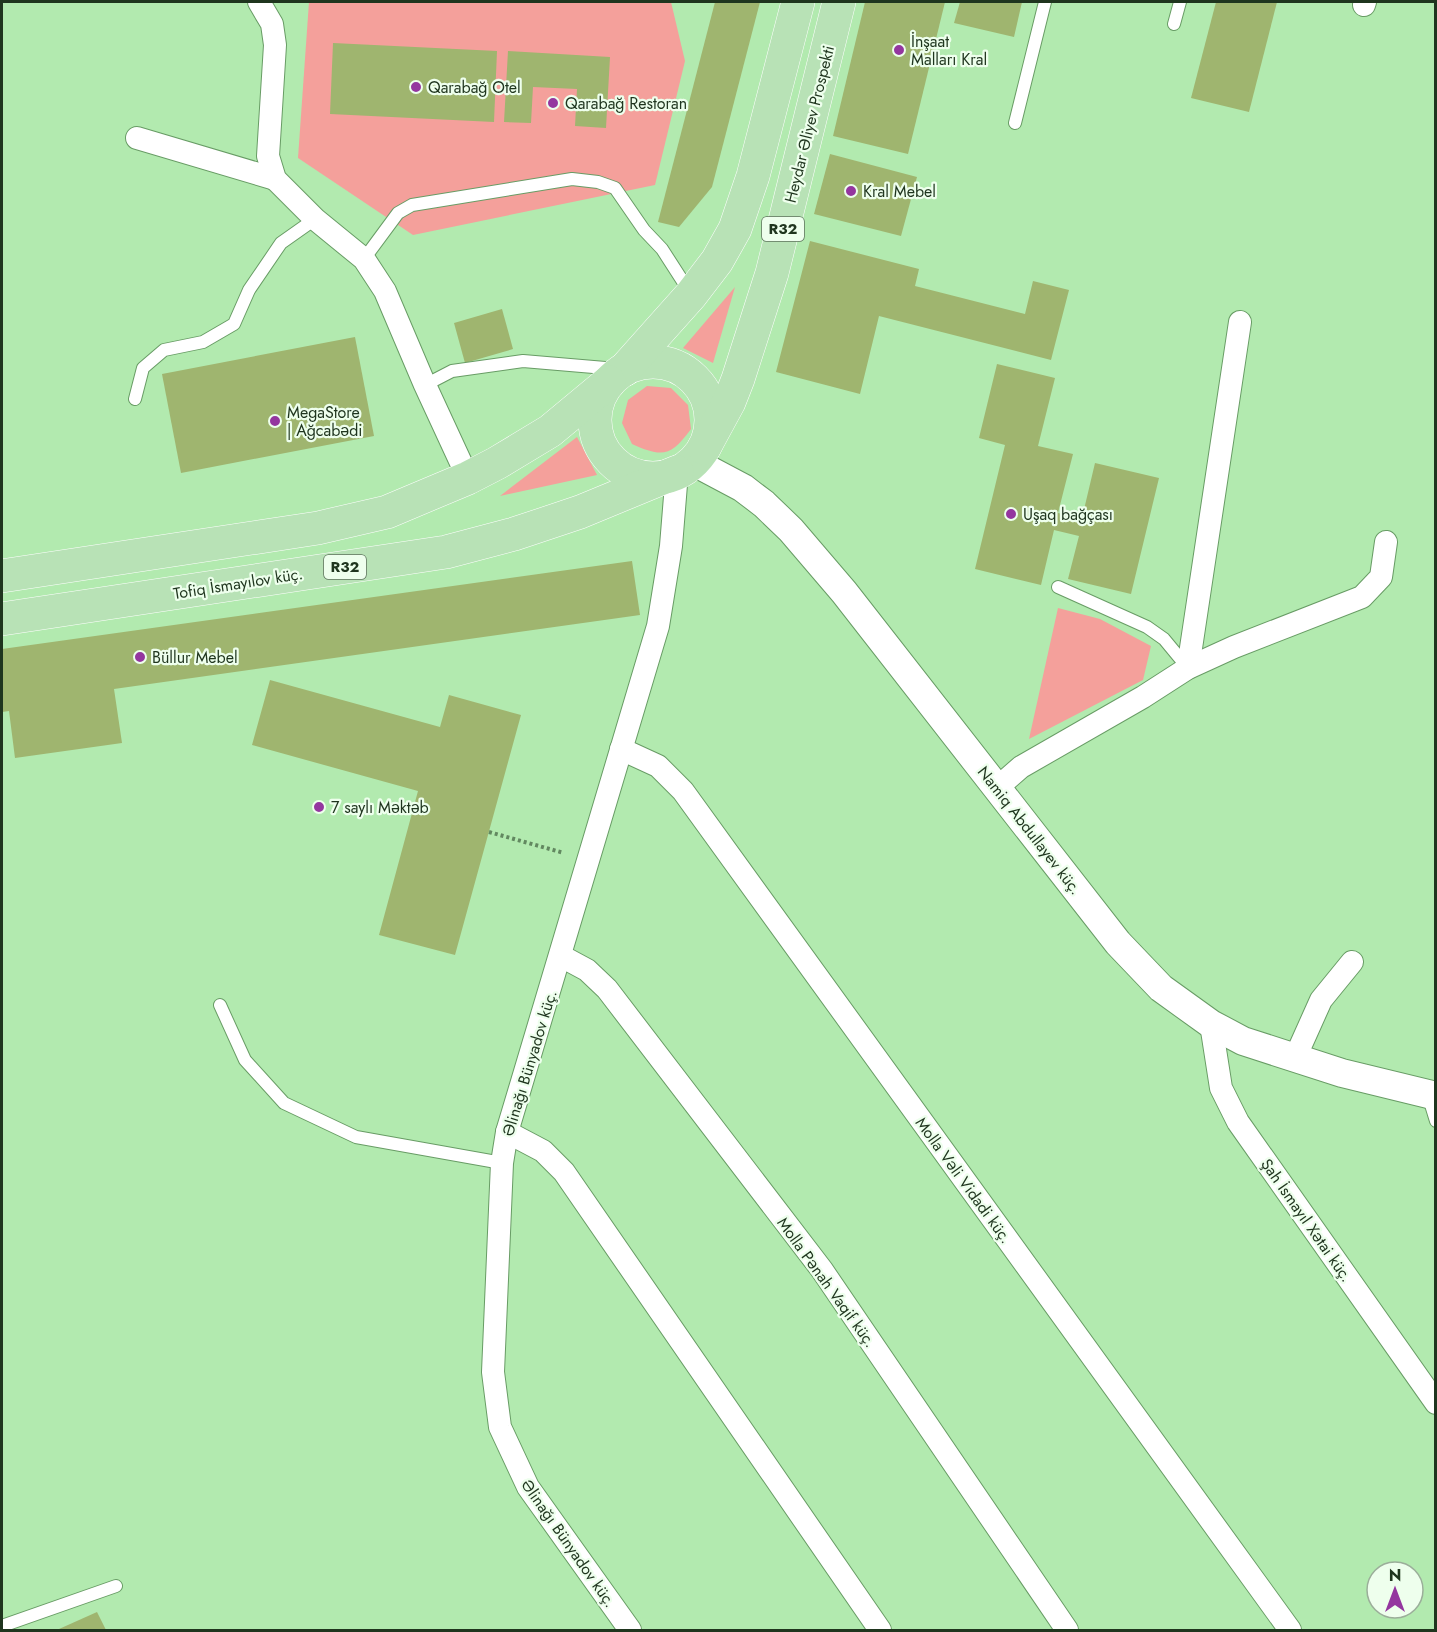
<svg xmlns="http://www.w3.org/2000/svg" width="1437" height="1632" viewBox="0 0 1437 1632" font-family="Jost,sans-serif">
  <style>
    .green { fill: #f4a09b }
    .building { fill: #9fb56f }
    .lines { fill: none; stroke-linecap: round; stroke-linejoin: round }
    .service-casing { stroke: #689c65; stroke-width: 14 }
    .minor-casing { stroke: #689c65; stroke-width: 24 }
    .tertiary-casing { stroke: #689c65; stroke-width: 30 }
    .primary-casing { stroke: #fff; stroke-width: 34 }
    .path { stroke: #628860; stroke-width: 4; stroke-dasharray: 3 3; stroke-linecap: butt }
    .service { stroke: #fff; stroke-width: 12 }
    .minor { stroke: #fff; stroke-width: 22 }
    .tertiary { stroke: #fff; stroke-width: 28 }
    .primary { stroke: #b8e2b6; stroke-width: 33 }
    .poi-dot { fill: #94369f; stroke: #eeffed; stroke-width: 2 }
    .labels { text-anchor: middle; stroke-width: 4.5; stroke-linejoin: round; paint-order: stroke }
    .shield { fill: #eeffed; stroke: #5d725c; stroke-width: 1.5 }
    .shield-label { font-size: 15px; font-weight: bold; fill: #1f351e }
    .poi-label { font-size: 16px; fill: #1f351e; stroke: #eeffed; text-anchor: start }
    .street-label { font-size: 16px; fill: #1f351e; stroke: #eeffed }
  </style>
  <rect width="100%" height="100%" fill="#b2eaaf"/>
  <g class="green">
    <polygon points="309,2 671,2 685,61 655,185 413,235 298,158"/>
    <polygon points="735,287 713,363 683,348"/>
    <path d="M647 386 671 388 688 405 691 429C671 456 663 458 632 444L622 423 628 400Z"/>
    <polygon points="577,437 597,475 500,496"/>
    <polygon points="1058,608 1100,619 1151,646 1143,680 1029,739"/>
  </g>
  <g class="building">
    <polygon points="715,2 760,2 712,187 679,227 658,222"/>
    <polygon points="865,2 945,2 908,154 833,136"/>
    <polygon points="960,2 1022,2 1014,37 954,23"/>
    <polygon points="1216,2 1277,2 1249,112 1191,98"/>
    <polygon points="333,43 497,51 494,122 330,114"/>
    <polygon points="508,51 610,57 606,128 575,126 577,89 533,87 531,123 504,122"/>
    <polygon points="830,154 917,177 901,236 814,214"/>
    <polygon points="810,241 919,269 915,286 1025,314 1033,281 1069,290 1051,360 879,316 860,394 776,372"/>
    <polygon points="502,309 513,349 465,363 454,323"/>
    <polygon points="355,337 374,436 181,473 162,374"/>
    <polygon points="997,364 1055,378 1038,446 1073,454 1058,513 1082,518 1095,463 1159,478 1131,594 1068,579 1079,536 1054,530 1041,585 975,569 1005,445 979,438"/>
    <polygon points="632,561 640,615 114,689 122,743 15,758 9,711 2,712 2,649"/>
    <polygon points="270,680 440,727 449,695 521,715 455,955 379,935 418,791 252,745"/>
    <polygon points="97,1612 106,1630 60,1630 59,1629"/>
  </g>
  <g class="lines">
    <defs>
      <g id="service">
        <polyline points="1174,24 1180,2"/>
        <polyline points="1015,123 1045,2"/>
        <polyline points="364,259 398,213 412,205 572,179 598,182 615,188 644,230 662,249 691,294"/>
        <polyline points="425,385 452,371 523,361 617,369"/>
        <polyline points="135,399 143,368 164,350 203,342 234,324 249,290 281,243 315,219"/>
        <polyline points="1058,587 1147,627 1164,639 1188,668"/>
        <polyline points="220,1005 245,1060 284,1103 356,1137 502,1163"/>
        <polyline points="1428,1095 1436,1121"/>
        <polyline points="2,1626 116,1586"/>
      </g>
      <g id="minor">
        <polyline points="259,2 272,24 275,45 268,156 275,179 315,219 364,259 385,291 425,385 468,478"/>
        <polyline points="1364,5 1365,2"/>
        <polyline points="137,138 275,179"/>
        <polyline points="1188,668 1240,322"/>
        <polyline points="621,749 658,766 683,791 1290,1630"/>
        <polyline points="997,788 1021,767 1143,697 1188,668 1234,647 1362,597 1381,577 1386,542"/>
        <polyline points="561,956 587,970 607,989 822,1270 1067,1630"/>
        <polyline points="1211,1024 1221,1088 1238,1122 1436,1403"/>
        <polyline points="1295,1058 1321,1000 1352,962"/>
        <polyline points="507,1132 543,1151 564,1172 880,1630"/>
        <polyline points="630,1630 528,1487 500,1427 493,1372 502,1163 507,1132 658,626 671,546 677,472"/>
      </g>
      <polyline id="tertiary" points="694,462 743,488 764,504 791,530 844,592 1118,943 1161,988 1211,1024 1243,1041 1342,1073 1436,1096"/>
      <g id="primary">
        <circle cx="653" cy="420" r="58"/>
        <polyline points="624,370 691,295 717,261 735,229 753,176 798,2"/>
        <polyline points="704,448 729,402 738,379 772,273 839,2"/>
        <polyline points="2,576 318,528 387,512 468,478 497,463 550,431 609,382"/>
        <polyline points="2,619 446,552 514,534 580,512 677,472"/>
      </g>
    </defs>
    <use href="#service" class="service-casing"/>
    <use href="#minor" class="minor-casing"/>
    <use href="#tertiary" class="tertiary-casing"/>
    <use href="#primary" class="primary-casing"/>
    <polyline class="path" points="489,832 564,853"/>
    <use href="#service" class="service"/>
    <use href="#minor" class="minor"/>
    <use href="#tertiary" class="tertiary"/>
    <use href="#primary" class="primary"/>
  </g>
  <g class="poi-dot">
    <circle cx="899" cy="50" r="6"/>
    <circle cx="416" cy="87" r="6"/>
    <circle cx="553" cy="103" r="6"/>
    <circle cx="851" cy="191" r="6"/>
    <circle cx="275" cy="421" r="6"/>
    <circle cx="1011" cy="514" r="6"/>
    <circle cx="140" cy="657" r="6"/>
    <circle cx="319" cy="807" r="6"/>
  </g>
  <g class="labels">
    <g class="shield">
      <rect x="762" y="217" width="42" height="24" rx="4.5"/>
      <rect x="324" y="555" width="42" height="24" rx="4.5"/>
    </g>
    <g class="shield-label">
      <text x="783" y="234">R32</text>
      <text x="345" y="572">R32</text>
    </g>
    <g class="poi-label">
      <text x="911" y="47">İnşaat<tspan x="911" dy="18">Malları Kral</tspan></text>
      <text x="428" y="93">Qarabağ Otel</text>
      <text x="565" y="109">Qarabağ Restoran</text>
      <text x="863" y="197">Kral Mebel</text>
      <text x="287" y="418">MegaStore<tspan x="287" dy="18">| Ağcabədi</tspan></text>
      <text x="1023" y="520">Uşaq bağçası</text>
      <text x="152" y="663">Büllur Mebel</text>
      <text x="331" y="813">7 saylı Məktəb</text>
    </g>
    <g class="street-label">
      <text transform="translate(809 124) rotate(-76)" y="6">Heydar Əliyev Prospekti</text>
      <text transform="translate(238 583) rotate(-9)" y="6">Tofiq İsmayılov küç.</text>
      <text transform="translate(1030 830) rotate(52)" y="6">Namiq Abdullayev küç.</text>
      <text transform="translate(529 1063) rotate(-73)" y="6">Əlinağı Bünyadov küç.</text>
      <text transform="translate(964 1180) rotate(54)" y="6">Molla Vəli Vidadi küç.</text>
      <text transform="translate(1307 1220) rotate(55)" y="6">Şah İsmayıl Xətai küç.</text>
      <text transform="translate(827 1282) rotate(54)" y="6">Molla Pənah Vaqif küç.</text>
      <text transform="translate(569 1543) rotate(55)" y="6">Əlinağı Bünyadov küç.</text>
    </g>
  </g>
  <rect width="1437" height="1632" fill="none" stroke="#1f351e" stroke-width="6"/>
  <g transform="translate(1395 1590)"><circle r="28" fill="#eeffed" stroke="#9bae9a" stroke-width="1.5"/>
  <path d="M0-4.5L10 22L0 15L-10 22Z" fill="#94369f"/>
  <text y="-9" font-size="16" font-weight="bold" text-anchor="middle" fill="#1f351e">N</text>
  </g>
</svg>
